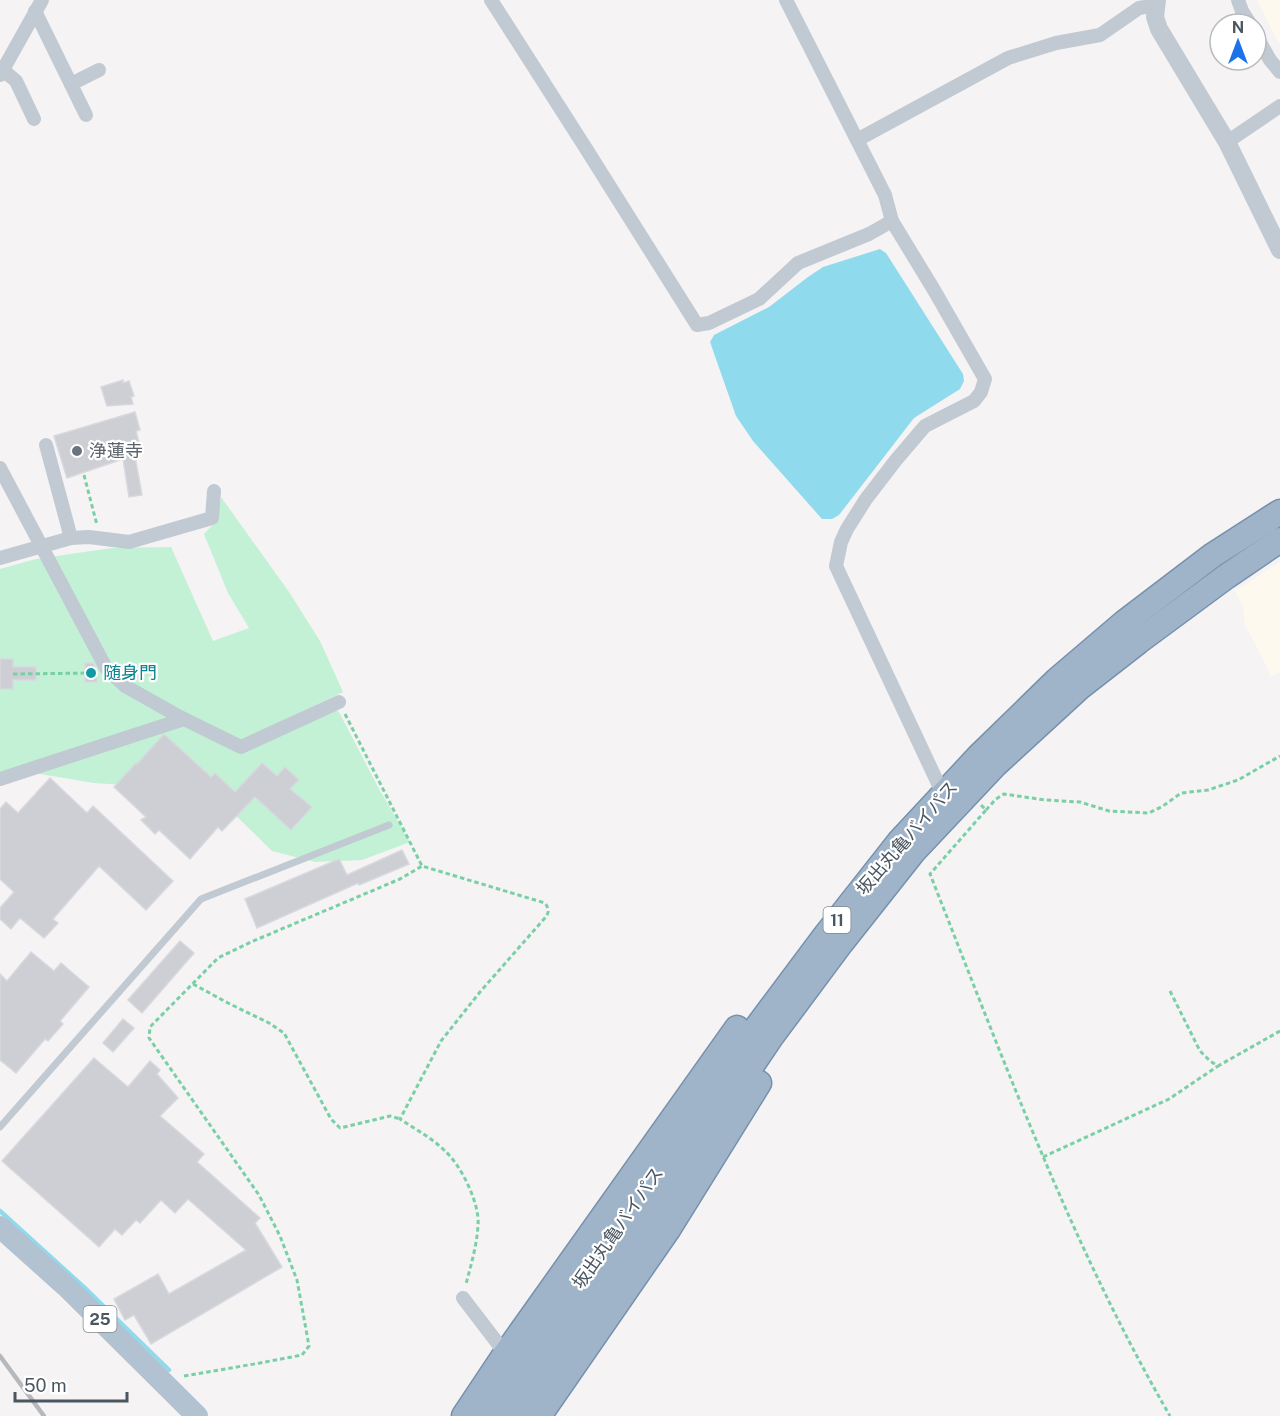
<svg xmlns="http://www.w3.org/2000/svg" width="1280" height="1416" viewBox="0 0 1280 1416" font-family="'Public Sans','Noto Sans JP',sans-serif">
  <style>
    .commercial { fill: #fdf9ef }
    .green { fill: #c3f1d5 }
    .water { fill: #90daee }
    .lines { fill: none; stroke-linecap: round; stroke-linejoin: round }
    .stream { stroke: #90daee; stroke-width: 4.5 }
    .building { fill: #cdcfd5; stroke: #d7d9de; stroke-width: 1.5 }
    .trunk-casing { stroke: #7690ad; stroke-width: 27 }
    .path { stroke: #7ad0a6; stroke-width: 3; stroke-dasharray: 4.5 3; stroke-linecap: butt }
    .service { stroke: #c1cad2; stroke-width: 7 }
    .minor { stroke: #c1cad2; stroke-width: 14 }
    .tertiary { stroke: #c1cad2; stroke-width: 18 }
    .primary { stroke: #b3c2d1; stroke-width: 22 }
    .trunk { stroke: #9fb4c9; stroke-width: 24 }
    .rail { stroke: #b5b8bd; stroke-width: 4.5 }
    .worship-dot { fill: #6b7280; stroke: #fff; stroke-width: 2 }
    .culture-dot { fill: #0f9aa8; stroke: #fff; stroke-width: 2 }
    .labels { text-anchor: middle; stroke-width: 4.5; stroke-linejoin: round; paint-order: stroke }
    .shield { fill: #fff; stroke: #808990; stroke-width: 1.5 }
    .shield-label { font-size: 16px; font-weight: bold; fill: #4a5661 }
    .worship-label { font-size: 18px; fill: #5b616d; stroke: #fff; text-anchor: start }
    .culture-label { font-size: 18px; fill: #0d838f; stroke: #fff; text-anchor: start }
    .street-label { font-size: 18px; fill: #4a5661; stroke: #fff }
  </style>
  <rect width="100%" height="100%" fill="#f5f3f3"/>
  <g class="commercial">
    <polygon points="1257,0 1280,0 1280,44 1277,40"/>
    <polygon points="1280,562 1280,672 1271,677 1264,661 1245,625 1243,607 1235,591"/>
  </g>
  <polygon class="green" points="221,497 289,592 320,641 343,692 248,737 336,710 339,712 378,787 410,842 362,860 315,862 272,851 217,797 171,788 94,783 16,770 0,773 0,569 36,559 112,548 171,547 213,641 249,628 228,593 204,534 217,520"/>
  <polygon class="water" points="880,249 886,253 963,374 964,381 960,389 914,418 839,515 832,519 822,519 753,441 736,416 710,342 714,335 769,307 808,277 823,267"/>
  <g class="lines">
    <polyline class="stream" points="0,1211 87,1290 169,1370"/>
  </g>
  <g class="building">
    <polygon points="123,380 123,383 129,381 134,396 131,397 133,404 107,406 101,387"/>
    <polygon points="135,412 140,430 136,431 141,450 134,451 142,495 129,497 123,459 67,478 54,436"/>
    <polygon points="0,659 13,659 13,667 36,667 36,680 13,680 13,689 0,689"/>
    <polygon points="85,663 93,663 97,671 97,682 85,682"/>
    <polygon points="163,735 165,735 211,777 215,773 235,792 262,763 277,776 285,767 299,780 290,789 312,807 291,830 255,797 222,831 218,827 190,859 159,830 155,834 141,820 146,817 114,787 136,763 137,764"/>
    <polygon points="50,778 87,813 93,806 173,881 146,910 99,866 53,919 58,923 44,938 20,918 11,929 0,919 0,908 14,892 0,879 0,809 6,802 18,813"/>
    <polygon points="402,850 409,864 359,885 358,883 257,928 245,899 339,859 347,875"/>
    <polygon points="180,941 194,953 142,1013 128,1000"/>
    <polygon points="31,952 54,971 61,963 89,987 60,1021 63,1024 48,1041 45,1039 16,1073 0,1060 0,974 7,981"/>
    <polygon points="123,1019 134,1028 113,1052 103,1043"/>
    <polygon points="94,1058 128,1087 150,1061 160,1070 157,1074 178,1098 160,1116 204,1154 197,1162 260,1218 255,1223 282,1267 151,1344 134,1315 125,1320 114,1299 158,1274 169,1294 246,1250 188,1199 175,1213 161,1200 140,1223 136,1220 122,1235 115,1229 99,1247 2,1161"/>
  </g>
  <g class="lines">
    <defs>
      <g id="trunk">
        <polyline points="464,1416 504,1356 737,1028"/>
        <polyline points="489,1416 757,1027 825,936 899,842 979,756 1057,680 1125,622 1213,555 1280,512"/>
        <polyline points="516,1416 771,1037 841,943 913,852 995,765 1080,687 1139,641 1227,576 1280,540"/>
        <polyline points="539,1416 669,1228 759,1083"/>
      </g>
    </defs>
    <use href="#trunk" class="trunk-casing"/>
    <g class="path">
      <polyline points="84,475 97,525"/>
      <polyline points="13,674 95,673"/>
      <path d="M345 714 422 866 545 903C550 910 549 913 544 919L480 992 441 1041 400 1119C415 1129 432 1138 445 1151 461 1165 480 1204 478 1225 477 1245 471 1265 466 1284"/>
      <path d="M981 805 986 810 930 874C1003 1058 1071 1245 1170 1416"/>
      <polyline points="986,810 996,799 1004,794 1045,800 1080,802 1109,811 1149,813 1163,806 1181,793 1208,790 1238,780 1280,756"/>
      <polyline points="193,984 228,1003 269,1023 284,1033 331,1119 340,1128 390,1116 400,1119"/>
      <polyline points="1170,991 1200,1051 1210,1061 1218,1066 1280,1031"/>
      <polyline points="1043,1157 1169,1099 1218,1066"/>
      <polyline points="184,1376 260,1363 302,1355 309,1346 297,1280 280,1236 259,1195 149,1038 150,1027 218,958 251,942 400,879 422,866"/>
    </g>
    <polyline class="service" points="0,1127 201,899 389,825"/>
    <g class="minor">
      <polyline points="491,0 585,147 697,325 709,323 759,299 798,263 869,234 892,221"/>
      <polyline points="786,0 885,195 892,221 934,290 985,379 981,392 974,401 925,426 896,460 866,499 847,529 841,542 836,566 943,794"/>
      <polyline points="1238,0 1242,11 1250,24"/>
      <polyline points="35,11 86,115"/>
      <polyline points="1256,35 1270,60 1280,72"/>
      <polyline points="3,70 16,81 34,119"/>
      <polyline points="0,75 42,0"/>
      <polyline points="71,84 99,70"/>
      <polyline points="857,140 1008,58 1056,43 1100,35 1139,8 1156,5"/>
      <polyline points="1227,142 1280,106"/>
      <polyline points="46,445 71,538"/>
      <polyline points="0,468 106,668 125,686 180,717 241,747 339,702"/>
      <polyline points="0,558 71,538 89,537 129,542 212,518 214,491"/>
      <polyline points="0,779 184,719"/>
      <polyline points="463,1298 499,1345 506,1359"/>
    </g>
    <polyline class="tertiary" points="1157,0 1155,17 1159,29 1227,142 1280,250"/>
    <polyline class="primary" points="0,1227 67,1287 197,1416"/>
    <use href="#trunk" class="trunk"/>
    <polyline class="rail" points="0,1356 44,1416"/>
  </g>
  <circle class="worship-dot" cx="77" cy="451" r="6"/>
  <circle class="culture-dot" cx="91" cy="673" r="6"/>
  <g class="labels">
    <g class="shield">
      <rect x="823.5" y="907" width="27" height="26" rx="4.5"/>
      <rect x="83.5" y="1306" width="33" height="26" rx="4.5"/>
    </g>
    <g class="shield-label">
      <text x="837" y="926">11</text>
      <text x="100" y="1325">25</text>
    </g>
    <g class="worship-label">
      <text x="89" y="457">浄蓮寺</text>
    </g>
    <g class="culture-label">
      <text x="103" y="679">随身門</text>
    </g>
    <g class="street-label">
      <text transform="translate(907 838) rotate(-49)" y="6">坂出丸亀バイパス</text>
      <text transform="translate(618 1228) rotate(-55)" y="6">坂出丸亀バイパス</text>
    </g>
  </g>
  <g transform="translate(1238 42)"><circle r="28" fill="#ffffff" stroke="#b7bbc0" stroke-width="1.5"/>
  <path d="M0-4.5L10 22L0 15L-10 22Z" fill="#1a73e8"/>
  <text y="-9" font-size="16" font-weight="bold" text-anchor="middle" fill="#4a5661">N</text>
  </g>
  <path d="M15 1392v9h112v-9" fill="none" stroke="#4a5661" stroke-width="3"/>
  <text x="24" y="1392" font-size="18" fill="#4a5661" stroke="#ffffff" stroke-width="4.5" paint-order="stroke">50 m</text>
</svg>
